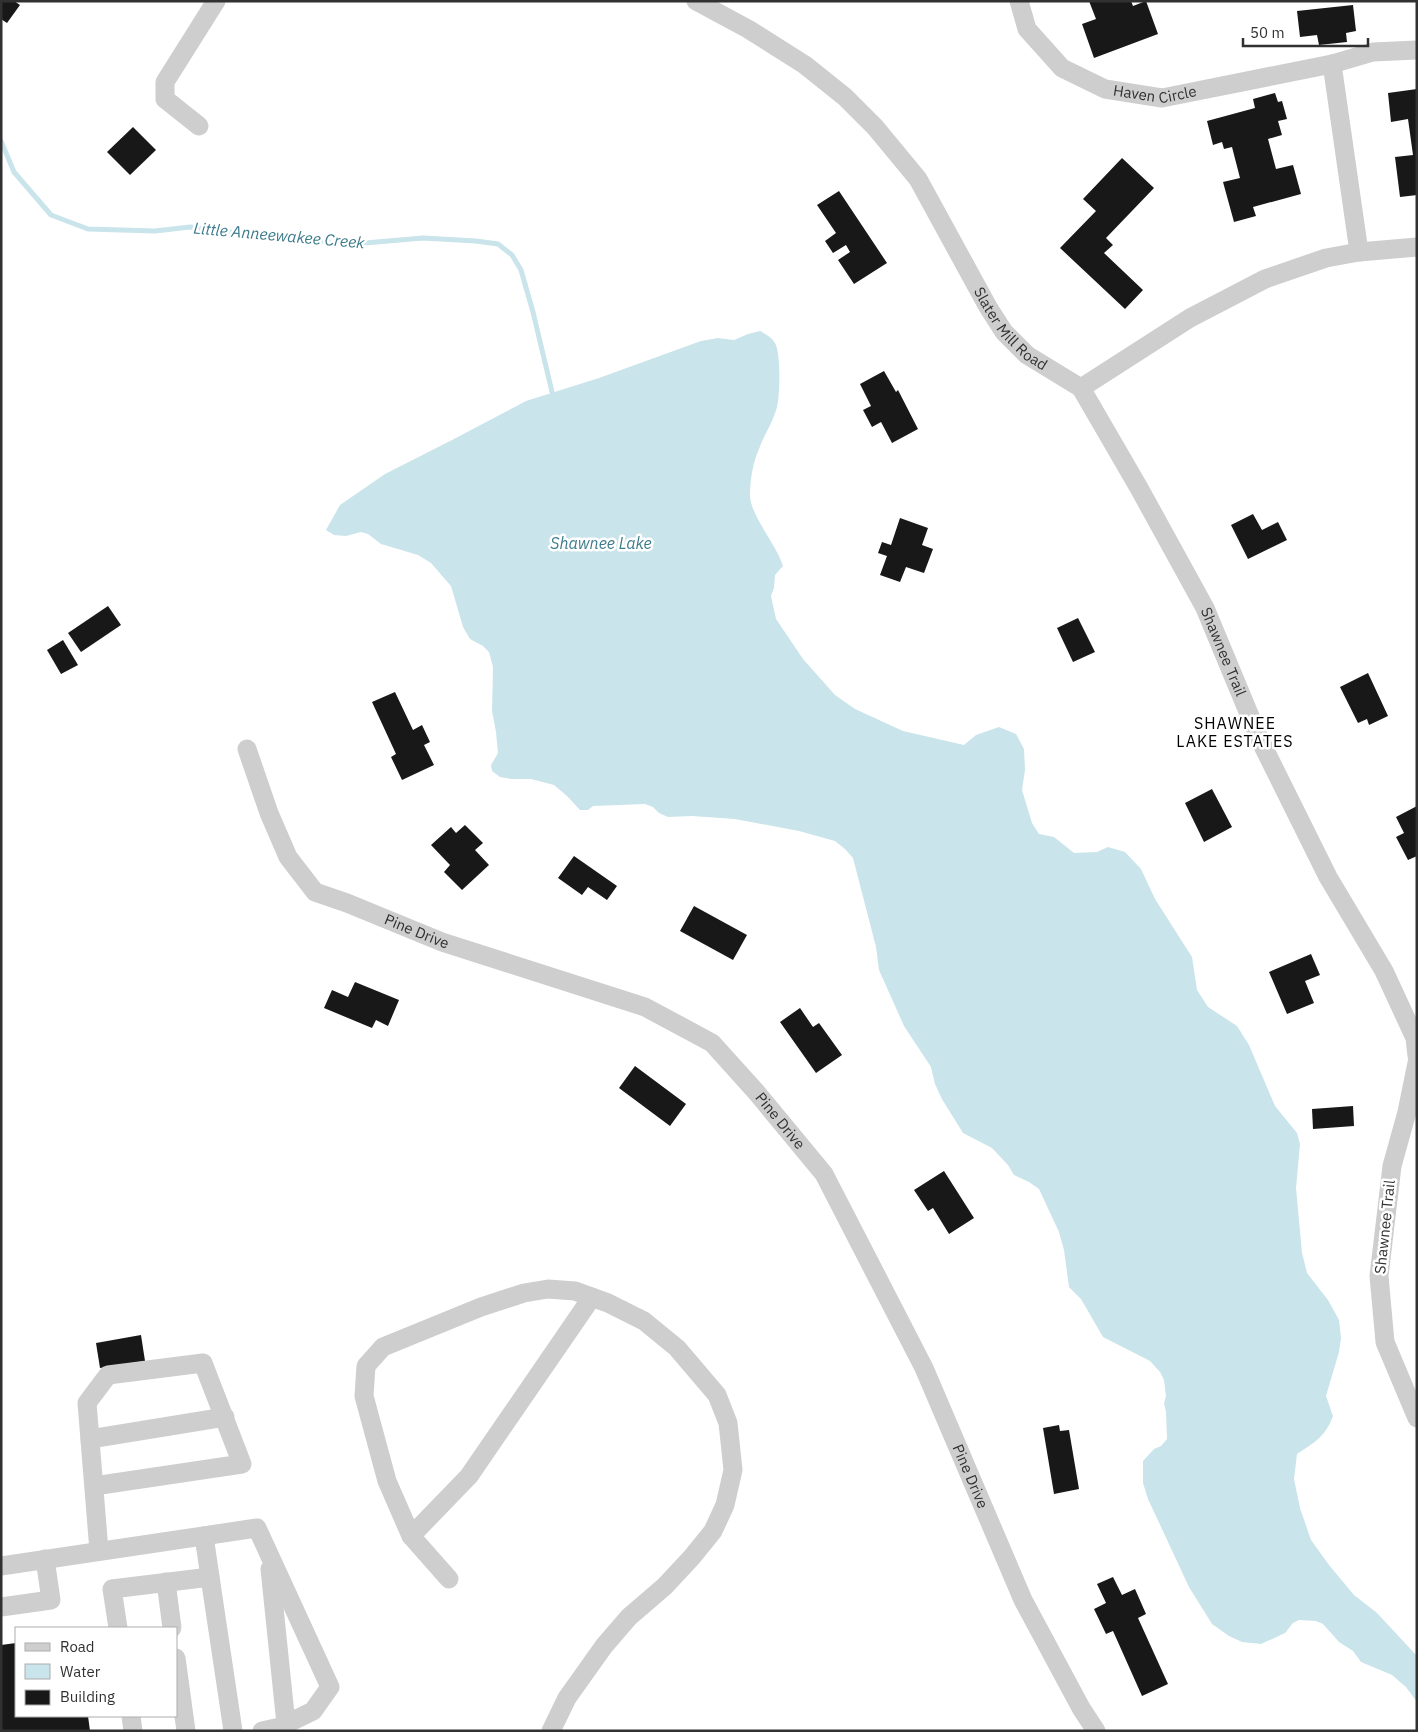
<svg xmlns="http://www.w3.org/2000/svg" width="1418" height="1732" viewBox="0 0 1418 1732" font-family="'IBM Plex Sans',sans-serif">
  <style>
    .water { fill: #c9e4ea }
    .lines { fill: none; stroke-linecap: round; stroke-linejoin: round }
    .stream { stroke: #c9e4ea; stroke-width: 5 }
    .building { fill: #181818 }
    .minor { stroke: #cecece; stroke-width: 19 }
    .labels { text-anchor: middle; stroke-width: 5; stroke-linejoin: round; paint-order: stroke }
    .street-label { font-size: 15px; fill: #313131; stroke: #fff }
    .water-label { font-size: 16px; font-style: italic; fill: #3d7c8c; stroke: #fff }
    .neighbourhood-label { font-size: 16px; letter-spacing: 1px; fill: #000; stroke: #fff }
  </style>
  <rect width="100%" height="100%" fill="#fff"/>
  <path class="water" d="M760 331C765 334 772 337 775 343 781 353 780 395 777 407 773 422 764 435 759 449 753 462 750 480 750 494 749 514 777 545 783 566L775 575 774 588 771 596 776 619 803 659 835 695 855 709 903 731 964 745 976 735 999 727 1016 734 1024 749 1025 770 1022 790 1032 823 1039 834 1054 837 1074 853 1097 852 1108 847 1125 852 1141 869 1155 899 1192 957 1197 990 1208 1007 1237 1026 1249 1045 1275 1106 1297 1133 1300 1144 1296 1188 1302 1253 1307 1273 1328 1300 1339 1320 1341 1338 1339 1352 1326 1396 1333 1416C1326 1436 1314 1443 1297 1454L1294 1479 1300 1508 1311 1540 1329 1565 1354 1595 1377 1613 1417 1656V1702L1406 1687 1392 1675 1361 1662 1353 1651 1339 1642 1323 1624 1316 1621 1299 1620 1293 1623 1285 1633 1261 1644 1242 1642 1229 1636 1212 1624 1189 1587 1148 1499 1143 1483V1461L1154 1449 1161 1446 1167 1439 1166 1412 1164 1403 1166 1396 1164 1380 1160 1372 1150 1361 1103 1337 1081 1299 1069 1287 1064 1250 1059 1232 1039 1189 1029 1182 1014 1175 1008 1165 992 1148 963 1133 942 1099 935 1084 931 1067 904 1026 879 970 876 947 853 858 845 849 835 841 799 831 735 819 692 816 668 817 659 813 653 807 645 804 593 806 588 810H580L567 796 554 785 531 779H511L500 777 492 771 491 765 498 753 496 732 492 711 493 667 489 652 483 646 470 639 463 627 451 586 431 563 418 555 381 544 368 534 361 532 346 536 334 535 326 530 340 505 385 474 452 440 526 401 599 378 701 341 718 338 734 340 748 334Z"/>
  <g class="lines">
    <polyline class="stream" points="1,141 14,172 51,215 88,229 155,231 190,227 277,238 353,244 423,238 476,241 498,244 512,255 521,270 533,312 552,392"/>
  </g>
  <g class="building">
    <polygon points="1,1 14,1 20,5 7,23 1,19"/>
    <polygon points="1089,1 1131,1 1133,6 1146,1 1158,34 1094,58 1082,24 1096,19"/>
    <polygon points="1353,5 1356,31 1346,33 1347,42 1319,45 1317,35 1300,37 1297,11"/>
    <polygon points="1417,89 1417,195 1400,197 1395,157 1413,155 1408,119 1391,122 1388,93"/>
    <polygon points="1275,93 1278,102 1282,101 1287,119 1278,121 1282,135 1268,139 1276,169 1293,165 1301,194 1253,207 1256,216 1234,222 1223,182 1240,178 1232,147 1224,149 1222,142 1213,145 1207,121 1255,108 1253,99"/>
    <polygon points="133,127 156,150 130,175 107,152"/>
    <polygon points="1122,158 1154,188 1106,238 1113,245 1104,253 1143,290 1125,309 1060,248 1096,211 1083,199"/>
    <polygon points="839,191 887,263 854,284 838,260 850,252 846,245 833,253 825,241 836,233 817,205"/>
    <polygon points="884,371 896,392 898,390 918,429 892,443 881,422 872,427 863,410 871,406 860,384"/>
    <polygon points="1253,514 1262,530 1278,522 1287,540 1248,559 1231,525"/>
    <polygon points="900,518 928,528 922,545 933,549 924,573 906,567 900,582 880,575 887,556 878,553 882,542 891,545"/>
    <polygon points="108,606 121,625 81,652 68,633"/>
    <polygon points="1078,618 1095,652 1073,662 1057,628"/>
    <polygon points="63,640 78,665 61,674 47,650"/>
    <polygon points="1368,673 1388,716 1369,725 1367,719 1358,723 1340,687"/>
    <polygon points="395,692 413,730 422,725 430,742 424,745 434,765 402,780 391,757 396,754 372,702"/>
    <polygon points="1212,789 1232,827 1204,842 1185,803"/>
    <polygon points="1417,806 1417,856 1408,860 1396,837 1404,833 1396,817"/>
    <polygon points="465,825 483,843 475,850 489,865 462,890 444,872 450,865 431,845 451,827 456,833"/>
    <polygon points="574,856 617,886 607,900 588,887 582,895 558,878"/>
    <polygon points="694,906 747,935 733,960 680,931"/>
    <polygon points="1311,954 1320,975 1305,981 1314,1003 1287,1014 1269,972"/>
    <polygon points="355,982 399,1000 388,1026 376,1020 372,1028 324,1008 332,990 348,997"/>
    <polygon points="800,1008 813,1027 819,1023 842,1055 816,1073 780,1022"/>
    <polygon points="635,1066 686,1104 670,1126 619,1088"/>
    <polygon points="1353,1106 1354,1126 1313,1129 1312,1109"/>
    <polygon points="944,1171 974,1218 949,1234 933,1208 928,1211 914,1190"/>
    <polygon points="141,1335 145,1361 100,1368 96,1343"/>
    <polygon points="1059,1425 1060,1431 1069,1430 1079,1489 1054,1494 1043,1428"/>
    <polygon points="1113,1577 1122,1595 1135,1589 1146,1614 1138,1618 1168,1684 1142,1696 1113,1631 1106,1634 1094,1609 1106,1603 1097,1584"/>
    <polygon points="16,1643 16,1716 88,1716 90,1731 1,1731 1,1645"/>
  </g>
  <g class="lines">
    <g class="minor">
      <path id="s1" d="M696 1 748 29 805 65 845 97 875 127 918 179 988 307 1004 332 1027 355 1081 388 1139 488 1205 608 1259 738 1328 877 1384 971 1415 1038 1417 1056"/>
      <path id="s2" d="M1019 1 1027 29 1062 68 1105 89 1162 98 1332 64 1373 52 1417 50"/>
      <polyline points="1332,64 1359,252"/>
      <polyline points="199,126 165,99 165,82 216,1"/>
      <polyline points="1081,388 1190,318 1265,279 1326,258 1359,252 1417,247"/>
      <path id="s3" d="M247 749 269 813 288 857 315 892 347 903 442 942 645 1007 712 1043 757 1093 824 1174 924 1368 1023 1600 1081 1708 1096 1731"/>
      <polyline points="1417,1063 1407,1112 1392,1166 1379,1276 1385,1342 1417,1418"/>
      <polyline points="90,1439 225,1417"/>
      <polyline points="94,1486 242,1464 203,1363 108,1375 87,1403 99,1551"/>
      <polyline points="204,1536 210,1577"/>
      <polyline points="411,1536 469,1476 592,1297"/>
      <polyline points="1,1566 257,1528 330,1687 313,1711 280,1727 262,1731"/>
      <polyline points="270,1569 286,1724"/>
      <polyline points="449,1579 411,1536 387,1481 364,1396 366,1366 383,1347 481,1307 524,1293 548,1289 575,1291 608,1303 644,1321 677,1348 717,1395 728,1423 733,1470 725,1505 713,1531 692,1557 665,1586 629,1617 604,1646 567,1698 551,1731"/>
      <polyline points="166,1582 172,1628"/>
      <polyline points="1,1607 51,1600 45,1559"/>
      <polyline points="118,1628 112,1589 210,1577 233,1731"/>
      <polyline points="176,1658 186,1731"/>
      <polyline points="131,1716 133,1731"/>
    </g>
  </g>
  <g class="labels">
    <g class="street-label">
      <text dy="5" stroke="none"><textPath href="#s2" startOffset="180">Haven Circle</textPath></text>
      <text dy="5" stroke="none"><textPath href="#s1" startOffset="465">Slater Mill Road</textPath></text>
      <text dy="5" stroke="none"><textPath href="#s1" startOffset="859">Shawnee Trail</textPath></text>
      <text dy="5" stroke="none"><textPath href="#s3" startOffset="269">Pine Drive</textPath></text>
      <text dy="5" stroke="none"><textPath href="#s3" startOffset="689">Pine Drive</textPath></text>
      <text transform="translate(1385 1227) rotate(-84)" y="5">Shawnee Trail</text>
      <text dy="5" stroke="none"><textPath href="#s3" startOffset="1094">Pine Drive</textPath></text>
    </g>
    <g class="water-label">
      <text transform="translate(279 235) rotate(5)" y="6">Little Anneewakee Creek</text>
      <text x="601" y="549">Shawnee Lake</text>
    </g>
    <g class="neighbourhood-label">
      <text x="1235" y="729">SHAWNEE<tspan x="1235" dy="18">LAKE ESTATES</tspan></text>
    </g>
  </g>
  <rect width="1418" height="1732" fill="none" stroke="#313131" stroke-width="5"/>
  <rect x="15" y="1627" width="162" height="90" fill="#ffffff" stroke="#adadad"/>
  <rect x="25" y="1643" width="25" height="8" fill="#cecece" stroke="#adadad"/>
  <text x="60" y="1652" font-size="15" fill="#313131">Road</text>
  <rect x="25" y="1664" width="25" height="15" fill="#c9e4ea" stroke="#adadad"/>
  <text x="60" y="1677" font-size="15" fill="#313131">Water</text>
  <rect x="25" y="1690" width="25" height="15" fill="#181818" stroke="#adadad"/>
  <text x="60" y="1702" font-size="15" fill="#313131">Building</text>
  <path d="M1243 38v8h125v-8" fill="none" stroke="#313131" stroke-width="2.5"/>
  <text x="1250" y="38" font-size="15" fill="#313131" stroke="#ffffff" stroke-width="4" paint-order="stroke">50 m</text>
</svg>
